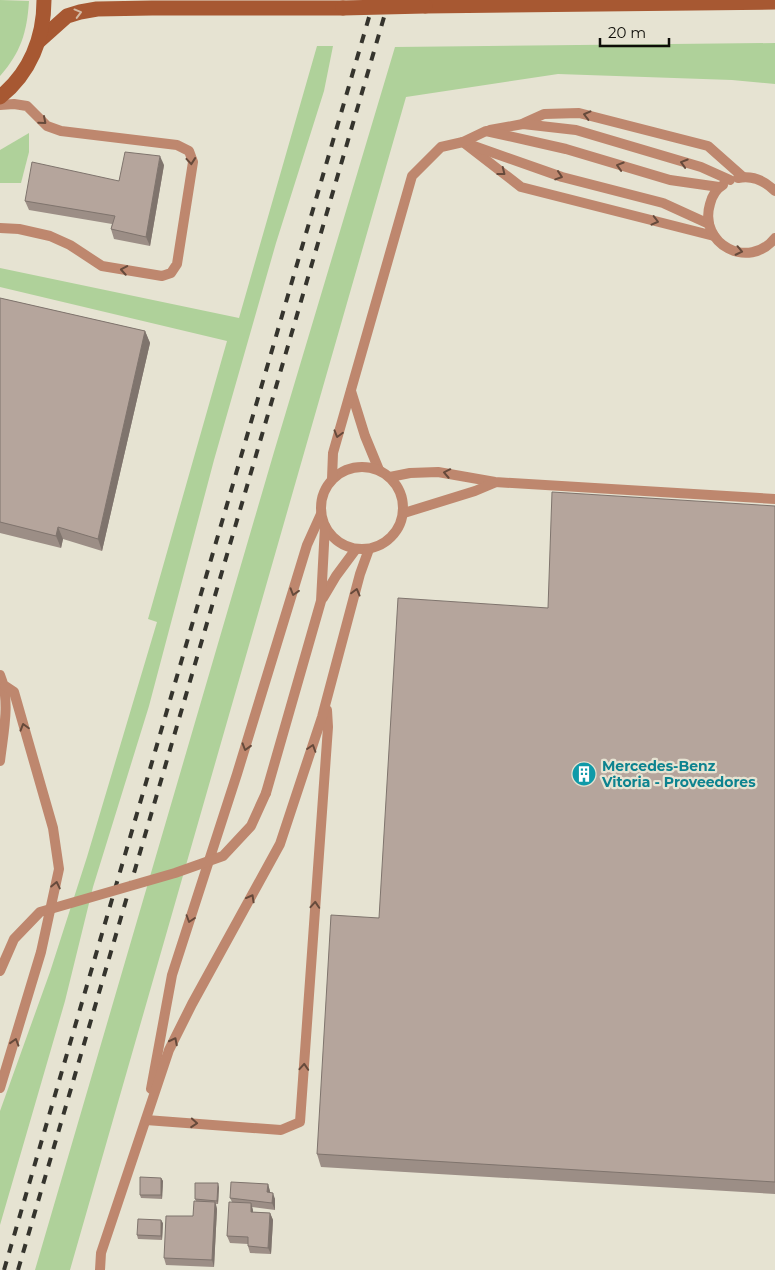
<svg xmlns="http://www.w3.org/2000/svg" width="775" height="1270" viewBox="0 0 775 1270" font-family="Montserrat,sans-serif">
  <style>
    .green { fill: #afd19a }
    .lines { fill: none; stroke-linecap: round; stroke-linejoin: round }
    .lane { stroke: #be876e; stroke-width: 10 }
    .secondary { stroke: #a75832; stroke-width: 15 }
    .rail { stroke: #35342d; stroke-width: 4; stroke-dasharray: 9 9; stroke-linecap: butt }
    .lane-bridge { stroke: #be876e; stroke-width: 10 }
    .secondary-bridge { stroke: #a75832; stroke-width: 15 }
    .wall { fill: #9c8e86 }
    .shaded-wall { fill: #7f746d }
    .building { fill: #b5a59c; stroke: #7f746d }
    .oneway { stroke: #d3b9a2 }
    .oneway2 { stroke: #664a3b }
    .labels { text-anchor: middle; stroke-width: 4.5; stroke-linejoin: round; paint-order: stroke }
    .culture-label { font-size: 14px; font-weight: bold; fill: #0d838f; stroke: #e6e3d2; text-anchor: start }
  </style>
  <rect width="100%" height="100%" fill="#e6e3d2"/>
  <g class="green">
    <path d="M0 0 29 1C27 32 21 52 0 76Z"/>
    <polygon points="775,43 775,84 732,80 558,74 406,97 70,1270 35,1270 274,452 395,47"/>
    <polygon points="317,46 333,46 324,91 276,243 214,460 149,706 93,887 65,1001 0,1225 0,1111 50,972 87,857 157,622 148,619 227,341 0,287 0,268 239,318"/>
    <polygon points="29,133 29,152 21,183 0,183 0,150"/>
  </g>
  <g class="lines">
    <g class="lane">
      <polyline points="0,105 14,104 27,106 47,126 61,131 177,145 189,151 193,162 177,264 171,273 162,276 102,266 70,245 50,236 19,229 0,228"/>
      <polyline points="524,123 544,114 579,113 708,146 743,177"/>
      <polyline points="490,130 523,124 576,130 701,167 730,180"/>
      <polyline points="463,142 521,187 714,236"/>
      <polyline points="471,145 562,177 663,203 709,224"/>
      <path d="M738 178C752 175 765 181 775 191"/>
      <path d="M723 185C716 189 712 196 710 204 698 244 749 271 775 238"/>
      <polyline points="351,391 365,436 379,470"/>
      <circle cx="362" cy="508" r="41"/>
      <polyline points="390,477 410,473 438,472 495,482 775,499"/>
      <polyline points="332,479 333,453 412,176 441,147 463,142 486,131 566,149 670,180 719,187"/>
      <polyline points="404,513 475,491 494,483"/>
      <polyline points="323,598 336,576 356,549"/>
      <path d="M0 675C11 701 3 734 0 761"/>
      <polyline points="266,793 321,601 325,526"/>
      <polyline points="0,1088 41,952 59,869 53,828 14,692 5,686"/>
      <polyline points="151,1089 172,975 237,774 307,545 321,514"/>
      <polyline points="146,1120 281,1130 300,1122 328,727 327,710"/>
      <polyline points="100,1270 101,1253 169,1050 192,1004 280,844 322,717 360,574 369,549"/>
    </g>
    <g class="secondary">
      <polyline points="425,6 775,2"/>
      <polyline points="39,41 67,16 80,12 97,9 152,8 343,8"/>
      <path d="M0 97C30 73 44 38 44 0"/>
    </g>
    <g class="rail">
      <polyline points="4,1270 374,0"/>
      <polyline points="18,1270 389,0"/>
    </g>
    <polyline class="lane-bridge" points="0,971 14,939 40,912 175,873 223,856 251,826 266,793"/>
    <polyline class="secondary-bridge" points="343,8 425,6"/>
  </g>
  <g class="wall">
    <polygon points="164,165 150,246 114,239 111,229 112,224 29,210 25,201 119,181"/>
    <polygon points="0,298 145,331 150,343 102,551 63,539 61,548 0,533"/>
    <polygon points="775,506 775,1194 321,1167 317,1154 379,918 548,608"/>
    <polygon points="161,1178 163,1181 162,1199 141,1198 140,1195"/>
    <polygon points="268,1184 270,1192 275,1199 275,1210 252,1207 253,1212 270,1213 273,1220 271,1254 250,1253 248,1246 248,1244 230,1243 227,1236 232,1202 230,1198"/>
    <polygon points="219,1187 218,1204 216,1204 217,1209 214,1267 166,1265 164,1258 193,1216 196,1201 195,1199"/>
    <polygon points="163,1223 162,1240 138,1239 137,1235"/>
  </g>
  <g class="shaded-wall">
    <polygon points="160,156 164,165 150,246 146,237"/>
    <polygon points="145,331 150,343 102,551 98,539"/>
    <polygon points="58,527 63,539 61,548 56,536"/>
    <polygon points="161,1178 163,1181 162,1199 161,1195"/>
    <polygon points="218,1183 219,1187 218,1204 217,1201"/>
    <polygon points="268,1184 270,1191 269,1199 267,1192"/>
    <polygon points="273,1193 275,1199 275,1210 272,1203"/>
    <polygon points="215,1202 217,1209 214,1267 212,1260"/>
    <polygon points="251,1203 253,1210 253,1218 251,1212"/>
    <polygon points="270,1213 273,1220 271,1254 268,1248"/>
    <polygon points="161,1220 163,1223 162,1240 161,1236"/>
  </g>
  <g class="building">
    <polygon points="125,152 160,156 146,237 111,229 115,216 25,201 32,162 119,181"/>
    <polygon points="0,298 145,331 98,539 58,527 56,536 0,522"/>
    <polygon points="552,492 775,506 775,1182 317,1154 331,915 379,918 398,598 548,608"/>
    <polygon points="140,1177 161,1178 161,1195 140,1195"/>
    <polygon points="231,1182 268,1184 267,1192 273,1193 272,1203 230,1198"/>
    <polygon points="195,1183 218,1183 217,1201 195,1199"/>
    <polygon points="194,1201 215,1202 212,1260 164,1258 166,1216 193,1216"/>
    <polygon points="229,1202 251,1203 251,1212 270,1213 268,1248 248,1246 248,1237 227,1236"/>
    <polygon points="138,1219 161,1220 161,1236 137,1235"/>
  </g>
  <defs><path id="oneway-chevron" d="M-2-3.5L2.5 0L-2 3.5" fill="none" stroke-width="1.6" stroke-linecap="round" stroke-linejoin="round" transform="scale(1.25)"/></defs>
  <use class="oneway" href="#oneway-chevron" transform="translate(78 13) rotate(-15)"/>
  <g class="oneway2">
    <use href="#oneway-chevron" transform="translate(587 115) rotate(-166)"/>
    <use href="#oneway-chevron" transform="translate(43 121) rotate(41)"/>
    <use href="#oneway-chevron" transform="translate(191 161) rotate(85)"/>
    <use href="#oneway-chevron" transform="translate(684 163) rotate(-163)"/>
    <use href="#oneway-chevron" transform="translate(620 166) rotate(-163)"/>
    <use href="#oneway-chevron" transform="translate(502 172) rotate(38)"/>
    <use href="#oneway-chevron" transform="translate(559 176) rotate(18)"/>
    <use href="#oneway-chevron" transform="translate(655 221) rotate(14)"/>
    <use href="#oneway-chevron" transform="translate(739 251) rotate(12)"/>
    <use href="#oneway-chevron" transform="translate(124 270) rotate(-170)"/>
    <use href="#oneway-chevron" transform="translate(338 434) rotate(106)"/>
    <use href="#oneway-chevron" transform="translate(447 473) rotate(-169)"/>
    <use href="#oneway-chevron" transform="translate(294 592) rotate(107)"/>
    <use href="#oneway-chevron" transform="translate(356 592) rotate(-75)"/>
    <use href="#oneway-chevron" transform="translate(24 727) rotate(-106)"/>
    <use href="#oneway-chevron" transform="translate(246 747) rotate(107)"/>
    <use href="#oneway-chevron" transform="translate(312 748) rotate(-72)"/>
    <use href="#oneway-chevron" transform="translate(56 885) rotate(-78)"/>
    <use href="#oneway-chevron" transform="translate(251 898) rotate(-61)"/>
    <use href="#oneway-chevron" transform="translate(315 905) rotate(-86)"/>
    <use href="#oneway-chevron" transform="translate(190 919) rotate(108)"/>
    <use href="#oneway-chevron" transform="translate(174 1041) rotate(-63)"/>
    <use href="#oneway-chevron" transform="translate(15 1042) rotate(-73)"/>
    <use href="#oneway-chevron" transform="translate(304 1067) rotate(-86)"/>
    <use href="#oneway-chevron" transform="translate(194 1123) rotate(4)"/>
  </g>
  <defs>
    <symbol id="building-disc" viewBox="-11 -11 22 22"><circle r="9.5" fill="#0f9aa8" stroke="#e6e3d2"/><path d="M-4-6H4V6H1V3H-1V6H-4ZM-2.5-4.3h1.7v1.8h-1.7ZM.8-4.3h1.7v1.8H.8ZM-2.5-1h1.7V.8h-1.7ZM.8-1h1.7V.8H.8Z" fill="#fff"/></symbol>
  </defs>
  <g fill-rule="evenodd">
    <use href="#building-disc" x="570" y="760" width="28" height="28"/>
  </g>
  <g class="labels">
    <g class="culture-label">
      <text x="602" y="771">Mercedes-Benz<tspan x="602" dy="16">Vitoria - Proveedores</tspan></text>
    </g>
  </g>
  <path d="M600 38v8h69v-8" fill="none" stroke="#0e0d08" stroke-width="2.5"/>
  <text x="608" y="38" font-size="15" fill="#0e0d08" stroke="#e6e3d2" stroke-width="4" paint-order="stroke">20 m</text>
</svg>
